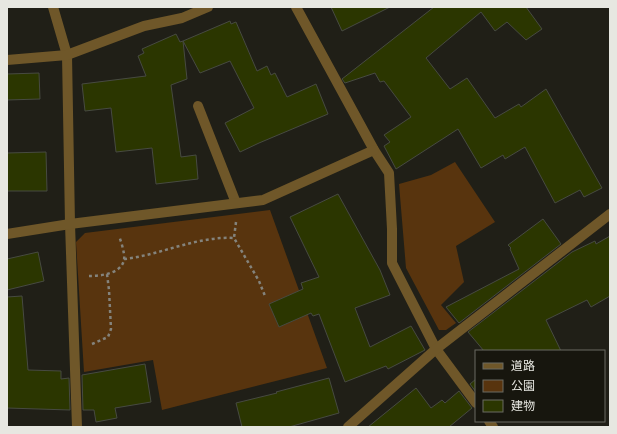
<svg xmlns="http://www.w3.org/2000/svg" width="617" height="434" viewBox="0 0 617 434" font-family="Helvetica,'Noto Sans JP',sans-serif">
  <style>
    .green { fill: #58340e }
    .building { fill: #2b3600; stroke: #474a41 }
    .lines { fill: none; stroke-linecap: round; stroke-linejoin: round }
    .path { stroke: #84837c; stroke-width: 2.5; stroke-dasharray: 3 3; stroke-linecap: butt }
    .minor { stroke: #6f5729; stroke-width: 10 }
  </style>
  <rect width="100%" height="100%" fill="#201f17"/>
  <g class="green">
    <polygon points="455,162 495,222 456,246 464,282 441,305 456,323 446,330 439,330 406,268 399,184 431,175"/>
    <polygon points="270,210 327,368 162,410 153,360 84,372 76,242 85,233"/>
  </g>
  <g class="building">
    <polygon points="331,7 390,7 342,31"/>
    <polygon points="434,7 526,7 542,29 526,40 507,22 495,31 481,12 426,58 450,89 467,78 495,118 519,104 521,107 546,89 602,188 584,197 580,190 555,203 525,147 505,159 503,155 481,168 458,129 396,169 384,146 390,142 384,135 411,117 384,81 380,82 375,73 345,83 342,79"/>
    <polygon points="230,21 231,24 236,22 257,71 267,66 271,75 275,73 287,97 316,84 328,114 259,143 240,152 225,123 254,108 230,61 200,73 183,41"/>
    <polygon points="176,34 180,42 183,41 187,79 171,85 181,157 196,155 198,179 156,184 152,148 116,152 111,108 85,111 82,84 146,76 138,56 144,53 142,49"/>
    <polygon points="39,73 40,99 7,100 7,74"/>
    <polygon points="46,152 47,191 7,191 7,153"/>
    <polygon points="338,194 380,270 390,295 355,308 370,347 411,326 425,350 388,369 386,366 345,382 319,314 313,316 311,313 279,327 269,304 303,289 301,283 319,277 290,217"/>
    <polygon points="543,219 561,244 459,323 446,307 519,269 510,249 511,248 508,245"/>
    <polygon points="610,236 610,296 591,307 587,300 546,320 561,351 484,351 468,332 572,252 595,241 596,244"/>
    <polygon points="38,252 44,281 7,290 7,259"/>
    <polygon points="22,296 28,370 61,371 61,379 69,378 70,410 7,408 7,297"/>
    <polygon points="145,364 151,402 115,408 117,418 96,422 94,410 83,410 82,375"/>
    <polygon points="329,378 339,413 289,427 242,427 236,403 277,393 276,392"/>
    <polygon points="476,379 476,392 470,384"/>
    <polygon points="416,388 431,408 442,400 445,403 459,391 472,408 449,427 368,427"/>
  </g>
  <g class="lines">
    <g class="path">
      <polyline points="236,222 234,238 259,281 265,296"/>
      <path d="M124 259C161 255 196 236 234 238"/>
      <path d="M89 276C102 276 127 273 124 254 123 248 121 241 119 236"/>
      <polyline points="92,344 108,337 111,329 109,290 107,274"/>
    </g>
    <g class="minor">
      <polyline points="53,7 67,55 70,224 77,427"/>
      <polyline points="296,7 374,150 389,173 392,229 392,263 436,349 476,403"/>
      <polyline points="7,60 67,55 144,26 182,18 208,7"/>
      <polyline points="198,106 236,203"/>
      <polyline points="7,234 70,224 263,200 374,150"/>
      <polyline points="489,421 493,427"/>
      <polyline points="348,427 436,349 610,214"/>
    </g>
  </g>
  <rect width="617" height="434" fill="none" stroke="#e7e7e1" stroke-width="16"/>
  <rect x="475" y="350" width="130" height="72" fill="#17160e" stroke="#6a6a62"/>
  <rect x="483" y="363" width="20" height="6" fill="#6f5729" stroke="#6a6a62"/>
  <text x="511" y="370" font-size="12" fill="#e7e7e1">道路</text>
  <rect x="483" y="380" width="20" height="12" fill="#58340e" stroke="#6a6a62"/>
  <text x="511" y="390" font-size="12" fill="#e7e7e1">公園</text>
  <rect x="483" y="400" width="20" height="12" fill="#2b3600" stroke="#6a6a62"/>
  <text x="511" y="410" font-size="12" fill="#e7e7e1">建物</text>
</svg>
